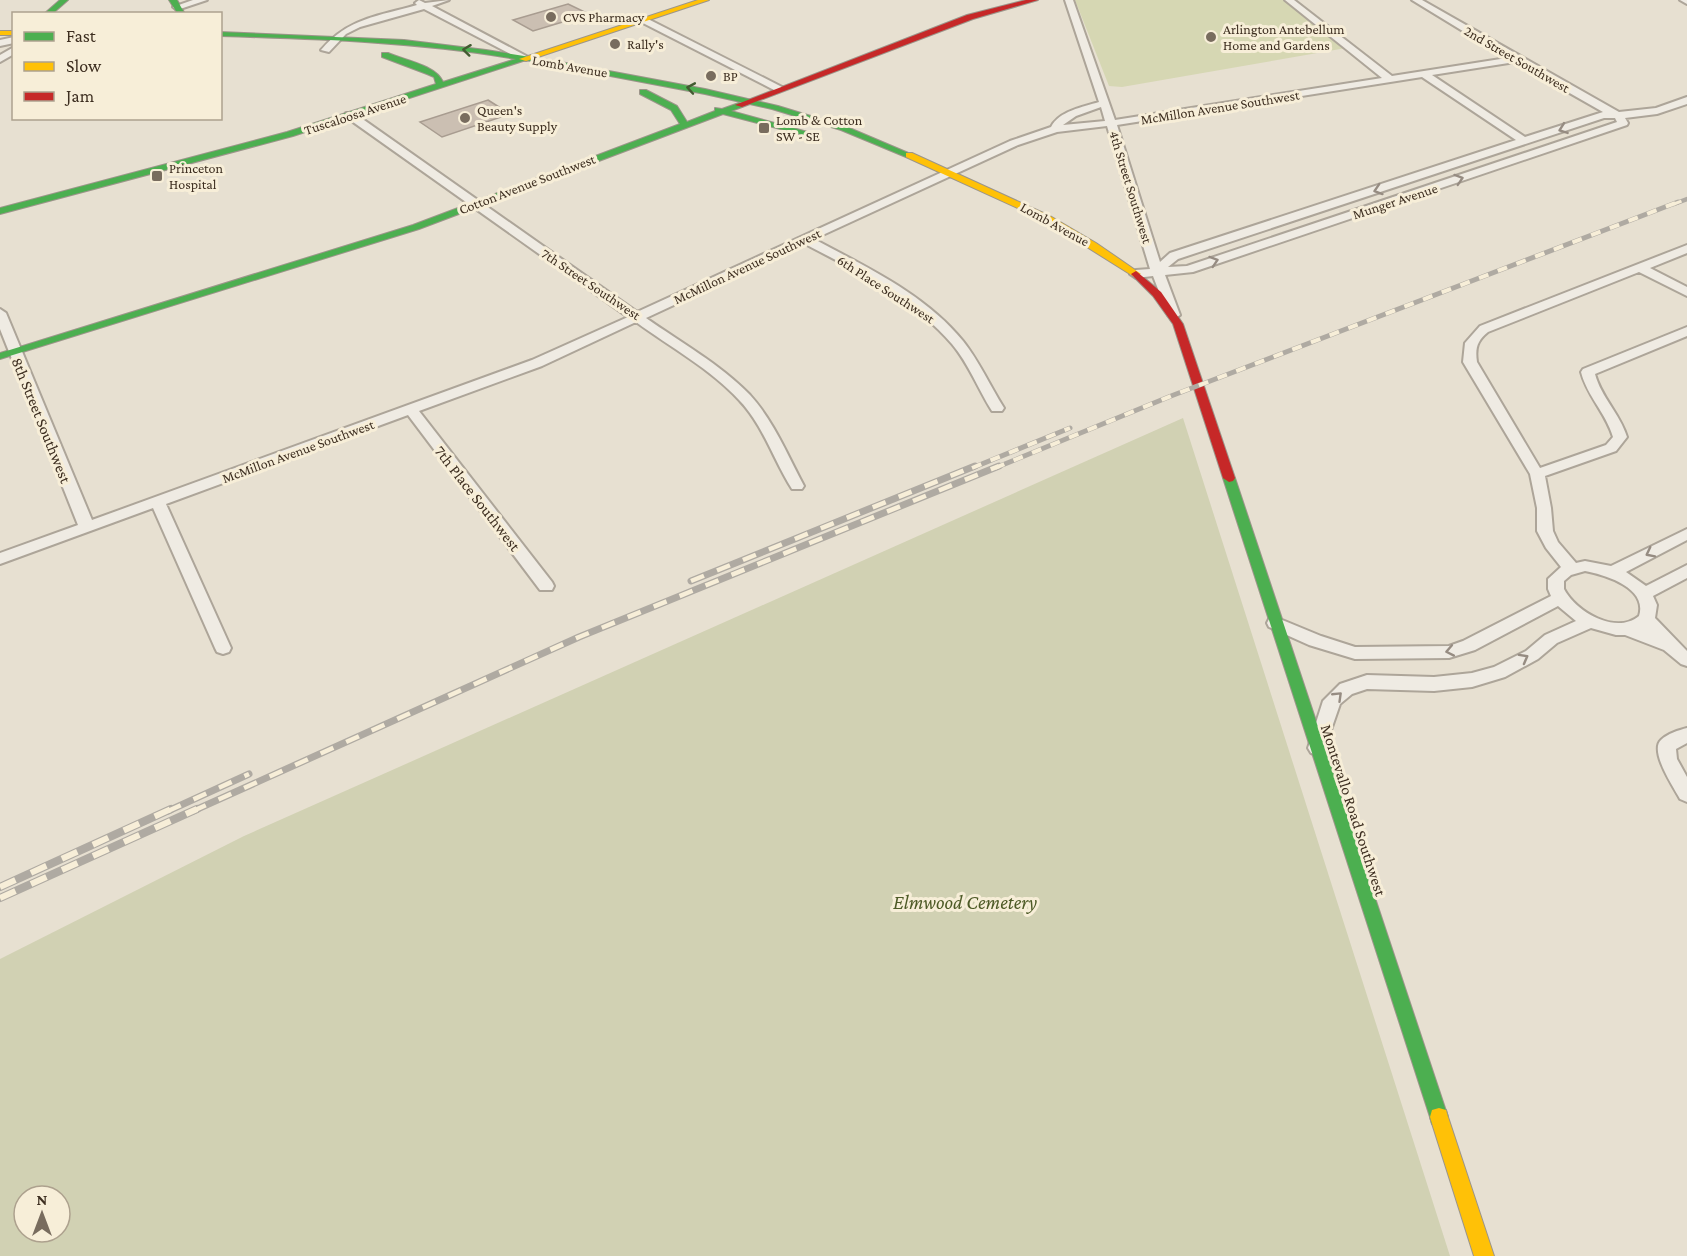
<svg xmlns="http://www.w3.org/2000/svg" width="1687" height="1256" viewBox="0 0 1687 1256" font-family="'Crimson Pro',serif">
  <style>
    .green { fill: #d6d7b3 }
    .cemetery { fill: #d1d1b3; fill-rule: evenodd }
    .building { fill: #cbbfb2; stroke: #a89c90; stroke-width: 1.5 }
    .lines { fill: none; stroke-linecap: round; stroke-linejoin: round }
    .street-casing { stroke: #ada599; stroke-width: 4 }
    .fast-casing { stroke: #9c958a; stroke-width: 2 }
    .slow-casing { stroke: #9c958a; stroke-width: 2 }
    .jam-casing { stroke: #9c958a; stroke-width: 2 }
    .street { fill: #efebe3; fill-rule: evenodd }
    .fast { fill: #4caf50; fill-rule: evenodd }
    .slow { fill: #ffc107; fill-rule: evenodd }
    .jam { fill: #c62828; fill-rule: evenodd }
    .rail-far3-casing { stroke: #afaaa2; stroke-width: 4.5 }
    .rail-far2-casing { stroke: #afaaa2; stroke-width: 5 }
    .rail-far1-casing { stroke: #afaaa2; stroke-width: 7 }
    .rail-casing { stroke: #afaaa2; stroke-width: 8 }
    .rail-far3 { stroke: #f7eed8; stroke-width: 3; stroke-dasharray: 8; stroke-linecap: butt }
    .rail-far2 { stroke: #f7eed8; stroke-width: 4; stroke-dasharray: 10; stroke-linecap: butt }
    .rail-far1 { stroke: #f7eed8; stroke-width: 4.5; stroke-dasharray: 14; stroke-linecap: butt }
    .rail { stroke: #f7eed8; stroke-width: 6; stroke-dasharray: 17; stroke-linecap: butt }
    .oneway { stroke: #425b31 }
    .oneway2 { stroke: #968c82 }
    .poi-dot { fill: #786c5e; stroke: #f7eed8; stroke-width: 2 }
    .labels { text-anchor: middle; stroke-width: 6; stroke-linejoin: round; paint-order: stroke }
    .far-poi-label { font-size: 14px; fill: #3d2e20; stroke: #f7eed8; text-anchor: start }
    .far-street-label { font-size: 14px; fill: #3d2e20; stroke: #f7eed8 }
    .street-label { font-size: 16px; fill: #3d2e20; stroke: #f7eed8 }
    .near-park-label { font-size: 20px; font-style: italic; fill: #4d5a26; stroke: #f7eed8 }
  </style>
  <rect width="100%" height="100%" fill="#e7e0d1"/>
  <polygon class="green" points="1075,0 1284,0 1346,48 1122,87 1109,86"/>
  <path class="cemetery" d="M1183 418 1450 1256H0V959L244 836ZM24 1196H60V1232H24Z"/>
  <g class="building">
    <polygon points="568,4 589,14 533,31 513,20"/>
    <polygon points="488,100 510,114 442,137 420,122"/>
  </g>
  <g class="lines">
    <defs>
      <g id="street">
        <polygon points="193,0 207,0 177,10 173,7"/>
        <path d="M419 0 425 3 449 0 432 6 530 58 522 60 424 9 360 27 346 34 329 52 321 50C348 18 379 16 417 5L415 3Z"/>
        <path d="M1065 0H1073L1115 120 1382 78 1285 0H1294L1392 76 1507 58 1412 0H1422L1619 112 1656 108 1687 97V104L1657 114 1625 118 1628 123 1627 125 1193 272 1165 275 1180 315 1174 319 1168 315 1153 276 1136 278 1130 274 1136 270 1150 269 1107 126 1057 132 1018 145 814 239C866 267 925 294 963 341 979 361 990 386 1004 408L1002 411H992C978 389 969 364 952 344 913 299 857 271 805 244L646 318C680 342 720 364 750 395 773 420 788 456 804 486L802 489H792C774 461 763 425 740 401 711 369 670 347 636 322L542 366 419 411 552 582 554 586 552 590H540L408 415 166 504 231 648 229 652 223 654 217 652 215 648 153 508 0 564V553L78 525 0 329V309L6 313 92 520 532 360 628 317 346 117V113H354L637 312 1010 141 1051 127C1059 111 1083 107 1099 102ZM1515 62 1603 112 1525 137 1432 75ZM1422 77 1516 140 1170 253 1160 262 1117 125ZM1101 107 1105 121 1063 125 1076 116ZM1604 118H1615L1617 122 1187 266 1168 267 1178 259Z"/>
        <polygon points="1680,0 1687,0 1687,4"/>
        <polygon points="644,17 782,87 784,89 776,91 641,22 640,20"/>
        <polygon points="14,37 14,43 0,46 0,40"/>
        <polygon points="14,47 14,54 0,62 0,55"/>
        <path d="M1687 245V253L1650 268 1687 287V296L1639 272 1488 332C1477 341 1475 348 1477 362L1540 468 1606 445 1613 437C1606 413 1587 396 1581 372L1583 369 1687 327V336L1595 374C1601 397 1620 414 1627 437L1616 451 1545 476 1551 508 1553 531 1558 542 1576 563 1585 561 1611 566 1687 529V540L1626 572 1646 586 1687 565V578L1653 596 1657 605 1655 618 1687 651V666L1681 664 1664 650 1625 635H1616L1591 628 1557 643 1538 659 1505 677 1472 687 1434 691 1367 689 1352 694 1340 704 1323 753 1317 755 1311 753 1308 748 1323 701 1340 684 1367 675 1434 677 1472 673 1494 667 1526 651 1545 635 1576 621 1558 606 1475 650 1449 658 1355 659 1309 645 1269 627 1267 623 1269 619 1275 617 1321 636 1355 647 1449 646 1463 641 1551 596 1548 589V579L1561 567 1546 548 1537 531V508L1530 474 1463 362 1465 343 1480 326ZM1585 571C1606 575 1648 588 1639 616 1616 635 1576 612 1564 589V581L1571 575Z"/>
        <path d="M1687 728V743L1676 749 1677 759 1687 777V802L1680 799C1674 788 1649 751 1661 740 1667 734 1679 730 1687 728Z"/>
      </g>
      <g id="fast">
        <polygon points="60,0 68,0 52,14 44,14"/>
        <polygon points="169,0 177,0 185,14 178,14"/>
        <path d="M220 32 404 40 486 50 550 60 705 89 778 106 847 127 913 155 906 157 841 130 772 109 705 94 526 60 293 136 0 214V208L287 132 436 84 434 77 427 74 382 57V53H388C404 60 436 65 443 82L516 59C418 42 319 39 220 36Z"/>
        <polygon points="640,90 646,90 677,106 687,122 715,111 715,108 722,109 739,103 742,103 742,107 731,111 815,134 811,137 723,114 419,229 0,359 0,353 413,225 680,124 671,110 640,94"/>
        <polygon points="1229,474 1235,478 1448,1117 1446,1124 1439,1126 1432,1124 1430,1117 1223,478"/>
      </g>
      <g id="slow">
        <polygon points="698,0 709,0 526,61 519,59"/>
        <rect x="0" y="31" width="14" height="4"/>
        <polygon points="906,153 912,153 1050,216 1096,243 1141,274 1133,276 1044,220 906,157"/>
        <polygon points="1439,1108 1446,1110 1448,1117 1494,1256 1474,1256 1430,1117 1432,1110"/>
      </g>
      <g id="jam">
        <polygon points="1026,0 1038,0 973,19 742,107 735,105 967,15"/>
        <polygon points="1136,271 1161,292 1183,324 1235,478 1233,481 1229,482 1223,478 1173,324 1153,296 1131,274"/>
      </g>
    </defs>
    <use href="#street" class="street-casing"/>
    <use href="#fast" class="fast-casing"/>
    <use href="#slow" class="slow-casing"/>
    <use href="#jam" class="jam-casing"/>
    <use href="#street" class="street"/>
    <use href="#fast" class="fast"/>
    <use href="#slow" class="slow"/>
    <use href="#jam" class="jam"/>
    <defs>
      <polyline id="rail-far3" points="1674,204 1687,199"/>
      <g id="rail-far2">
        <polyline points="972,468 1070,428"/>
        <polyline points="995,468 1171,396 1678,202"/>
      </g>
      <g id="rail-far1">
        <polyline points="691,581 975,466"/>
        <polyline points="168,811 249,774"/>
        <polyline points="193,811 579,637 999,466"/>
      </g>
      <g id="rail">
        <polyline points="0,887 171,809"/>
        <polyline points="0,898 197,809"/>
      </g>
    </defs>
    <use href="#rail-far3" class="rail-far3-casing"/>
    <use href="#rail-far2" class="rail-far2-casing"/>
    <use href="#rail-far1" class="rail-far1-casing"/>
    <use href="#rail" class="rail-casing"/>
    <use href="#rail-far3" class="rail-far3"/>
    <use href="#rail-far2" class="rail-far2"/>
    <use href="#rail-far1" class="rail-far1"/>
    <use href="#rail" class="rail"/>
  </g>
  <defs><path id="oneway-chevron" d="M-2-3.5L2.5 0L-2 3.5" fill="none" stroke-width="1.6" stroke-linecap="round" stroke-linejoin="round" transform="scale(1.5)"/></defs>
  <g class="oneway">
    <use href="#oneway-chevron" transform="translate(467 50) rotate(-173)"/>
    <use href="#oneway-chevron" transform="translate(691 88) rotate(-170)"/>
  </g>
  <g class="oneway2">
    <use href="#oneway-chevron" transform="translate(1563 129) rotate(160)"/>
    <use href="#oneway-chevron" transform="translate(1459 179) rotate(-18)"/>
    <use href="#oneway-chevron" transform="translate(1378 190) rotate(162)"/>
    <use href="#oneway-chevron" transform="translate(1214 261) rotate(-18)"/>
    <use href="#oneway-chevron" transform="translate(1650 553) rotate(153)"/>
    <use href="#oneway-chevron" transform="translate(1450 651) rotate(169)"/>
    <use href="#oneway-chevron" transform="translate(1524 658) rotate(-29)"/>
    <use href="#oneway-chevron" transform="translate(1338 696) rotate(-44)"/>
  </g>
  <g class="poi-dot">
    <circle cx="551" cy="17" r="6"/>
    <circle cx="1211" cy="37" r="6"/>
    <circle cx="615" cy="44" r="6"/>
    <circle cx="711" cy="76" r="6"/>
    <circle cx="465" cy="118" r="6"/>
    <rect x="758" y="122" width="12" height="12" rx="3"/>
    <rect x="151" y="170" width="12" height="12" rx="3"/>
  </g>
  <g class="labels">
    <g class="far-poi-label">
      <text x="563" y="22">CVS Pharmacy</text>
      <text x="1223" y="34">Arlington Antebellum<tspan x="1223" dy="16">Home and Gardens</tspan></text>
      <text x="627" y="49">Rally's</text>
      <text x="723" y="81">BP</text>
      <text x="477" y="115">Queen's<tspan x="477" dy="16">Beauty Supply</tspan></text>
      <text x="776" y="125">Lomb &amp; Cotton<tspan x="776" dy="16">SW - SE</tspan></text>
      <text x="169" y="173">Princeton<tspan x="169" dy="16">Hospital</tspan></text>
    </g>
    <g class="far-street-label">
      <text transform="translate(1517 59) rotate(30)" y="5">2nd Street Southwest</text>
      <text transform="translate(570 66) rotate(10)" y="5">Lomb Avenue</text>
      <text transform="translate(1220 107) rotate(-9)" y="5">McMillon Avenue Southwest</text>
      <text transform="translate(355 114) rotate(-18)" y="5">Tuscaloosa Avenue</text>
      <text transform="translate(527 184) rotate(-21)" y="5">Cotton Avenue Southwest</text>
      <text transform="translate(1131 187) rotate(73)" y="5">4th Street Southwest</text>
      <text transform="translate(1395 201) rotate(-18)" y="5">Munger Avenue</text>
      <text transform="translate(1055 224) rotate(29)" y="5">Lomb Avenue</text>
      <text transform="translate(747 266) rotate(-25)" y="5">McMillon Avenue Southwest</text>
      <text transform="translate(591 284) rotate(34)" y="5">7th Street Southwest</text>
      <text transform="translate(886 289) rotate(33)" y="5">6th Place Southwest</text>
      <text transform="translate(298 451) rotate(-20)" y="5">McMillon Avenue Southwest</text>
    </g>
    <g class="street-label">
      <text transform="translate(42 420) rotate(68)" y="6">8th Street Southwest</text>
      <text transform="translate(478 498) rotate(52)" y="6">7th Place Southwest</text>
      <text transform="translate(1354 810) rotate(72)" y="6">Montevallo Road Southwest</text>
    </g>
    <g class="near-park-label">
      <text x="965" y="909">Elmwood Cemetery</text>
    </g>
  </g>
  <rect x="12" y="12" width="210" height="108" fill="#f7eed8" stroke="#ada18e" stroke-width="1.5"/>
  <rect x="24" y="32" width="30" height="9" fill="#4caf50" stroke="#ada18e" stroke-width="1.5"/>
  <text x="66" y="42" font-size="18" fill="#3d2e20">Fast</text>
  <rect x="24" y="62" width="30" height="9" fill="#ffc107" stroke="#ada18e" stroke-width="1.5"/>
  <text x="66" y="72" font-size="18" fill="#3d2e20">Slow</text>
  <rect x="24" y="92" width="30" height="9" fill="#c62828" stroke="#ada18e" stroke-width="1.5"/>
  <text x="66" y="102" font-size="18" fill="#3d2e20">Jam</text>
  <g transform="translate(42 1214)"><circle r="28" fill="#f7eed8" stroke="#ada18e" stroke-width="1.5"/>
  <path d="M0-4.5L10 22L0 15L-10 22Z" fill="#786c5e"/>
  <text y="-9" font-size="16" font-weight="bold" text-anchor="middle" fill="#3d2e20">N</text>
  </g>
</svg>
